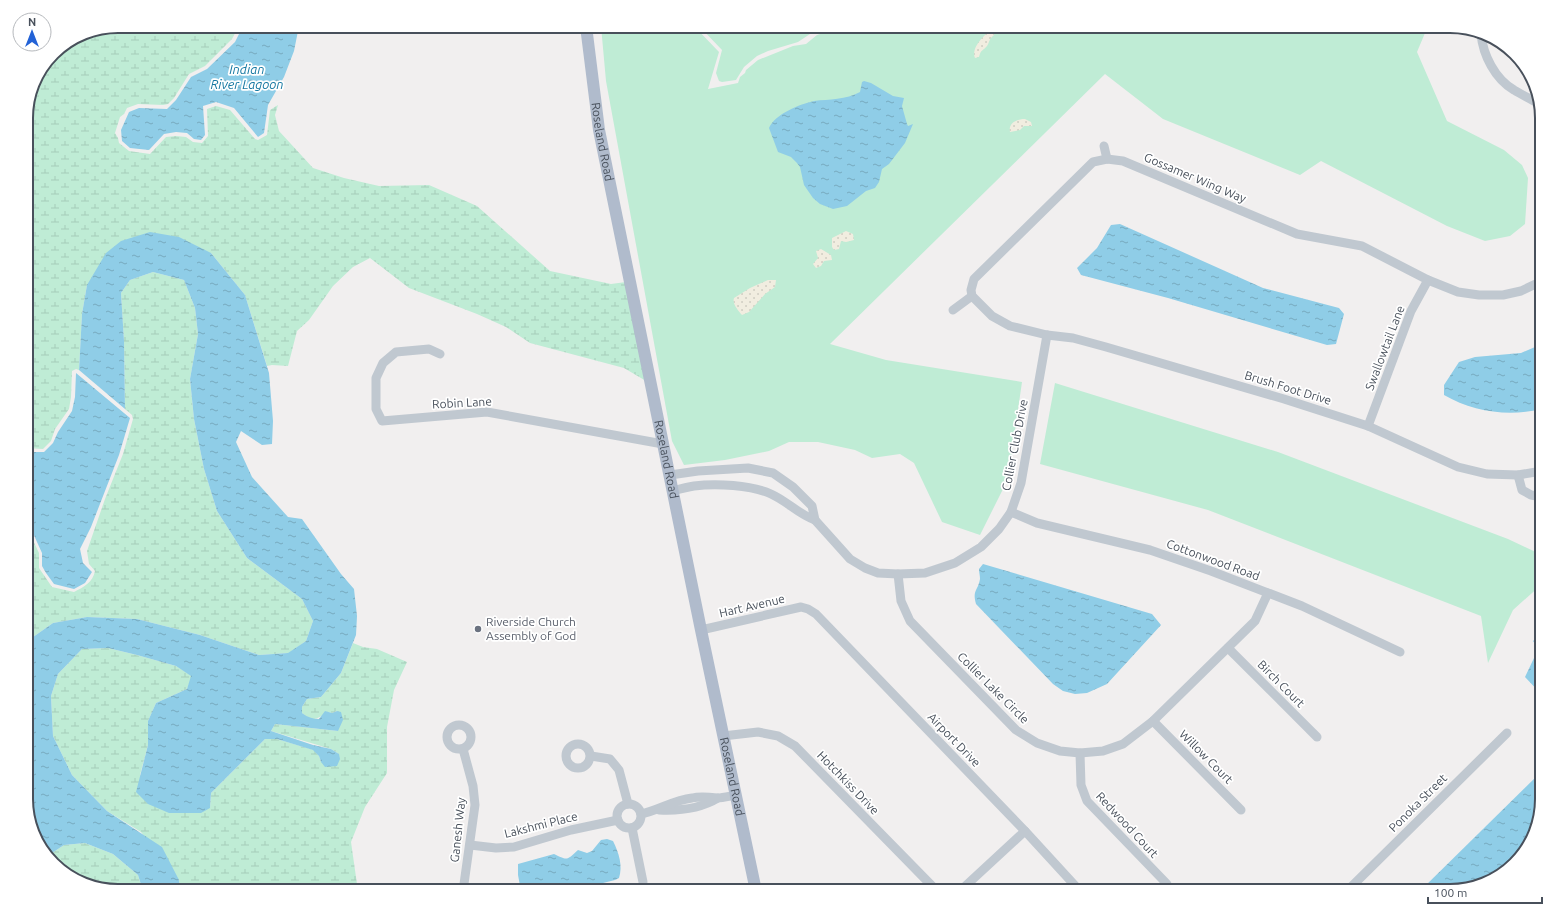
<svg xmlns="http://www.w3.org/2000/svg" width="1568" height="917" viewBox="0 0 1568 917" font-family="Ubuntu,sans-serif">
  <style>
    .grass { fill: #bfecd5 }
    .wetland { fill: url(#wetland-marsh) }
    .sand { fill: url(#sand-dots) }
    .water { fill: url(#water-ripples) }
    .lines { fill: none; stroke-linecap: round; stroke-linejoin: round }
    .minor { stroke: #c0c8d0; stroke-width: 9 }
    .major { stroke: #b0bbcc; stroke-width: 12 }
    .worship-dot { fill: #6b7280; stroke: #fff; stroke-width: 1.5 }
    .labels { text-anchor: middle; stroke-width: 3.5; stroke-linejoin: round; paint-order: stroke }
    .street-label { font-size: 12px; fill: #48505b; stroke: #fff }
    .worship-label { font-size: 12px; fill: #5b616d; stroke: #fff; text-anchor: start }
    .water-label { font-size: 13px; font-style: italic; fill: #1477a1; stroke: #fff }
    .rim { fill: none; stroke: #48505b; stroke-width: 2 }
  </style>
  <defs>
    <pattern id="wetland-marsh" width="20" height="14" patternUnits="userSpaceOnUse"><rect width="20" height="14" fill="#bfecd5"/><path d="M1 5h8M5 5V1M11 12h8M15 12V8" fill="none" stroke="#a6ccb9"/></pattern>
    <pattern id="sand-dots" width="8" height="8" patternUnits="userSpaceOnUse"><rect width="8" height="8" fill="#f1ede0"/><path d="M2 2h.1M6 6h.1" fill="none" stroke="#d0cdc2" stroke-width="1.8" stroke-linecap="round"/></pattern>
    <pattern id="water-ripples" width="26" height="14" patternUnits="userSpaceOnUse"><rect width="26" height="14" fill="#8fcde7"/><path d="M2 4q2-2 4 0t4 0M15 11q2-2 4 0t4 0" fill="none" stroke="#77a9be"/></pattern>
  </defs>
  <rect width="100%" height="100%" fill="#f1efef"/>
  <g class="grass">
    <polygon points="601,26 694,26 719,52 708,89 738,83 740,77 745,73 746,70 758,60 793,46 806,44 817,35 826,32 831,26 865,26 869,30 874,26 1425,26 1425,33 1417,52 1447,121 1504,150 1522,165 1528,178 1525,224 1510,236 1485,241 1447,226 1321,161 1300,175 1163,119 1105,74 830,344 886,360 1022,382 1008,479 980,535 942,522 914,463 900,454 872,458 855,450 818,442 789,442 769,451 725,460 684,465 672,441 606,81"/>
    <polygon points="699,26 822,26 798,42 768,51 757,56 744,67 736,80 722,82 719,81 716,73 722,50"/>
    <polygon points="1055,383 1278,452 1508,539 1542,555 1542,584 1513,610 1488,663 1481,616 1208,510 1040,464"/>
  </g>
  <g class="wetland">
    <polygon points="118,26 239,26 232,39 205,66 189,74 174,98 168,104 163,105 138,104 127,108 124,114 120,117 115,133 118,138 119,143 129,151 150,154 166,137 176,136 186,137 193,142 202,143 208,136 207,109 216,106 230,110 255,139 258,140 267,135 270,110 278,105 275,115 279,131 313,168 344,178 379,186 429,185 477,206 550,271 611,284 626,282 646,381 624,368 530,343 506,327 477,314 409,288 370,258 353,267 333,286 309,320 297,331 288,366 272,365 267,366 245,295 211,253 87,285 82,314 79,370 76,369 72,371 71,397 69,409 55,429 51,441 43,449 26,448 26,112 35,78 53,53 83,33"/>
    <path d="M153 272 184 280 195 308 198 334 190 379 194 419 204 469 217 511 247 558 302 599 313 621 306 641 289 653 259 655 200 635 137 619 87 617 53 623 26 642V532L30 534 39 553V568L52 587 74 592C84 587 93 582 95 571L89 564 87 551 105 499 123 454 133 419 132 415 125 409 124 341 121 293 130 280Z"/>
    <path d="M353 643 363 647 377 649 407 662 394 690 387 727V773L365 807 351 842 358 891H180L179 880 141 832 107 811 72 775 53 736 51 696 58 674 82 649 108 648 137 655 176 666 192 676 187 689 156 703 148 721V745L140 775 210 808 211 793 265 739H277L314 750 319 756 321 762 339 754 331 749 271 731 275 724 338 731 337 711 332 713 327 712C317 719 314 723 302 713V707L307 699 321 697 341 673Z"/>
    <polygon points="85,843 113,854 138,875 143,891 118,891 72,879 49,855 64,845"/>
  </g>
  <g class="sand">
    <path d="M991 30 994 31V35C988 40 990 42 987 46 983 51 981 49 979 57L975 58C971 48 983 36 991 30Z"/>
    <path d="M1025 119 1031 122 1032 126H1024L1020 130 1010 132C1008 123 1017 119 1025 119Z"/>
    <polygon points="846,231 853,234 854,240 846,242 841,241 839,249 834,250 832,247 832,238"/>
    <polygon points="821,249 831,255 832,260 824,261 821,266 816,268 813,264 818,258 816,251"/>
    <path d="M768 280H776L775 287 765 294 749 312 742 315C738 310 732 304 734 298L750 288Z"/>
  </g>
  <g class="water">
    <polygon points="243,26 299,26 294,51 284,77 268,105 264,133 258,137 234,108 216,102 203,106 205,135 201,140 194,139 187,133 176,132 164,134 149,150 130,148 122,141 121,130 129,112 139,108 167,109 176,100 191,77 207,69 235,42"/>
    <path d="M864 81 871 83 893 96 904 98 902 106 907 124 908 126 913 124 905 143 889 164 882 169 879 182 875 188 866 191 847 206 833 209 820 204 813 198 804 185 800 167 797 163 791 157 778 152 769 128C775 114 800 104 814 101 829 99 846 100 860 92L862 82Z"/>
    <polygon points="1120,224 1263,288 1339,308 1344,314 1336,344 1327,345 1168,298 1081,275 1077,268 1097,248 1111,225"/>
    <path d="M150 232 179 237 211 253 245 295 269 373 273 421 272 444 262 445 241 431 236 442 252 477 288 517 302 519 341 574 354 589 357 616 356 635 341 673 321 697 307 699 302 707V713C307 717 313 719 319 719L325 711 332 713 337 711 341 712 343 720 338 731 275 724 271 731 313 745 331 749 339 754 340 759 337 766 325 767 321 762 319 756 313 750 277 739H265L211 793 210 808 201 813H169L148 804 136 792 148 745V721L156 703 187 689 191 676 176 666 137 655 108 648 82 649 58 674 51 696 53 736 72 775 107 811 162 847 179 880 180 891H143L138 875 113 854 85 843 64 845 49 855 38 845 26 805V642L53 623 87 617 137 619 200 635 259 655 288 653 306 641 313 621 302 599 247 558 217 511 204 469 194 419 190 379 198 334 195 308 184 280 153 272 130 280 121 293 124 341 125 409 79 370 82 314 87 285 106 253 121 241Z"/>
    <path d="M1542 344V409C1509 417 1473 412 1444 395V385L1459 362 1475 357 1521 353Z"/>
    <polygon points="76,373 130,418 119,455 91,527 80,549 83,563 92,572 85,583 74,589 54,584 46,573 42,566 42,553 32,531 26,527 26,452 44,452 53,443 58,432 72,411 75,397"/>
    <path d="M983 564 1152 614 1161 625 1107 684 1087 693 1075 694 1063 691 1053 684 976 604C972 590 978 591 980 579 980 576 979 572 979 569Z"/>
    <polygon points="1542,633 1542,695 1525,677 1534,658 1540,651 1533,641"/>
    <polygon points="1542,771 1542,799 1530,845 1496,879 1450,891 1420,891"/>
    <path d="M607 839 613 841C619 853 623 866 619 878L615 880 591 886 572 883 558 885 548 891H521L518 875V864L554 854C568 861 567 860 578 850L587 853 592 851 601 840Z"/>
  </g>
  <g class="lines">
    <g class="minor">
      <path d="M1481 34C1483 55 1495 79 1514 90 1522 95 1531 99 1539 104"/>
      <polyline points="1104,146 1107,159"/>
      <polyline points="1542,281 1521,291 1503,295 1479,295 1458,292 1428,280 1362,246 1297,234 1123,161 1107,159 1093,162 974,279 971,290 972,296 992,316 1010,326 1047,335 1073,338 1106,347 1284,399 1368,426 1458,467 1487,474 1518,475 1542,471"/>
      <polyline points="953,310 972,296"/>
      <polyline points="440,354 429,349 396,352 383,363 376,378 376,409 382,421 487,412 663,444"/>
      <polyline points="1368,426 1411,311 1428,280"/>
      <polyline points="670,475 698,471 748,468 773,473 793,487 812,506 815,520 850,559 865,568 878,573 898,574 925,573 955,563 981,547 999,529 1011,512 1021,483 1047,335"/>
      <polyline points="1518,475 1522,490 1531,495 1542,497"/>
      <path d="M673 491C680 489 687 487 694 486 716 483 751 485 771 494 787 501 798 514 815 520"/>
      <polyline points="1011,512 1037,523 1150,550 1211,571 1302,606 1400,652"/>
      <polyline points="898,574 901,601 910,621 1016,730 1037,743 1060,751 1080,753 1103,751 1123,744 1153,721 1255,621 1268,593"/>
      <polyline points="701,630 801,607 808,609 816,614 1025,831 1080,891"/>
      <polyline points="1228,648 1317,737"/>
      <polyline points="1153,721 1241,810"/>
      <circle cx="459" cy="737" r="12"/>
      <polyline points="723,736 758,732 778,736 795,746 937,891"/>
      <circle cx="578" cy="756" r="12"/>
      <polyline points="463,749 473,786 475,805 463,891"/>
      <polyline points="1080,753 1081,785 1087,801 1167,884"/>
      <polyline points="591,756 610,759 619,770 628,804"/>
      <circle cx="629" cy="816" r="12"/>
      <path d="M659 810C680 811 700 809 718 798"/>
      <path d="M641 814C659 810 674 800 692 798 700 796 709 797 717 798 723 798 730 796 736 795"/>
      <polyline points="632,828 643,882"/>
      <polyline points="470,845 496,848 514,847 571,830 618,820"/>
      <polyline points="960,891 1025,831"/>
      <polyline points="1347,891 1507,733"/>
    </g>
    <path class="major" id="s1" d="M586 26 599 130 701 630 756 891"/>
  </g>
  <circle class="worship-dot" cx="478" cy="629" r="4"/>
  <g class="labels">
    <g class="street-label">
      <text dy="4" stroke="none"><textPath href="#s1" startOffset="117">Roseland Road</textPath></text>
      <text transform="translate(1195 178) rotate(23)" y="4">Gossamer Wing Way</text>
      <text transform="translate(1385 348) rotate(-69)" y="4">Swallowtail Lane</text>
      <text transform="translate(1288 388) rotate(17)" y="4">Brush Foot Drive</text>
      <text transform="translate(462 403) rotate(-3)" y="4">Robin Lane</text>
      <text transform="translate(1015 445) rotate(-79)" y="4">Collier Club Drive</text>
      <text dy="4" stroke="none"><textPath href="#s1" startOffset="441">Roseland Road</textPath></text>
      <text transform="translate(1213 560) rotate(20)" y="4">Cottonwood Road</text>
      <text transform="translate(752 606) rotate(-13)" y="4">Hart Avenue</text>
      <text transform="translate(1281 684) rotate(45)" y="4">Birch Court</text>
      <text transform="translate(993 688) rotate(45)" y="4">Collier Lake Circle</text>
      <text transform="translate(954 740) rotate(46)" y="4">Airport Drive</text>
      <text transform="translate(1206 757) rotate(45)" y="4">Willow Court</text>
      <text dy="4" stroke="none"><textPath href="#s1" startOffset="765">Roseland Road</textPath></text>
      <text transform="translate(848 783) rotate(46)" y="4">Hotchkiss Drive</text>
      <text transform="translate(1418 803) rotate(-45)" y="4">Ponoka Street</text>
      <text transform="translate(541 825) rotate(-14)" y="4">Lakshmi Place</text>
      <text transform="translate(1127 825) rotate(47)" y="4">Redwood Court</text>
      <text transform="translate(458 830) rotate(-84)" y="4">Ganesh Way</text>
    </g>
    <g class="worship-label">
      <text x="486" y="626">Riverside Church<tspan x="486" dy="14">Assembly of God</tspan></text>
    </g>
    <g class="water-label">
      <text x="247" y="74">Indian<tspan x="247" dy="15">River Lagoon</tspan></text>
    </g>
  </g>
  <path d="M0 0H1568V917H0ZM118 33H1450A85 85 0 0 1 1535 118V799A85 85 0 0 1 1450 884H118A85 85 0 0 1 33 799V118A85 85 0 0 1 118 33Z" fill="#fff" fill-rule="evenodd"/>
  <path class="rim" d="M118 33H1450A85 85 0 0 1 1535 118V799A85 85 0 0 1 1450 884H118A85 85 0 0 1 33 799V118A85 85 0 0 1 118 33Z"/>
  <g transform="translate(32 32)"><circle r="19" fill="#ffffff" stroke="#b6b9bd"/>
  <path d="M0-3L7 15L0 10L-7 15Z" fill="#2362d6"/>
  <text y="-6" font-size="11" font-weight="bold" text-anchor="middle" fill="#48505b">N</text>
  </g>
  <path d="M1428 897v6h114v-6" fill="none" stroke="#48505b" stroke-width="2"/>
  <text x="1434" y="897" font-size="12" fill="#48505b" stroke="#ffffff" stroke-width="3" paint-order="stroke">100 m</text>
</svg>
